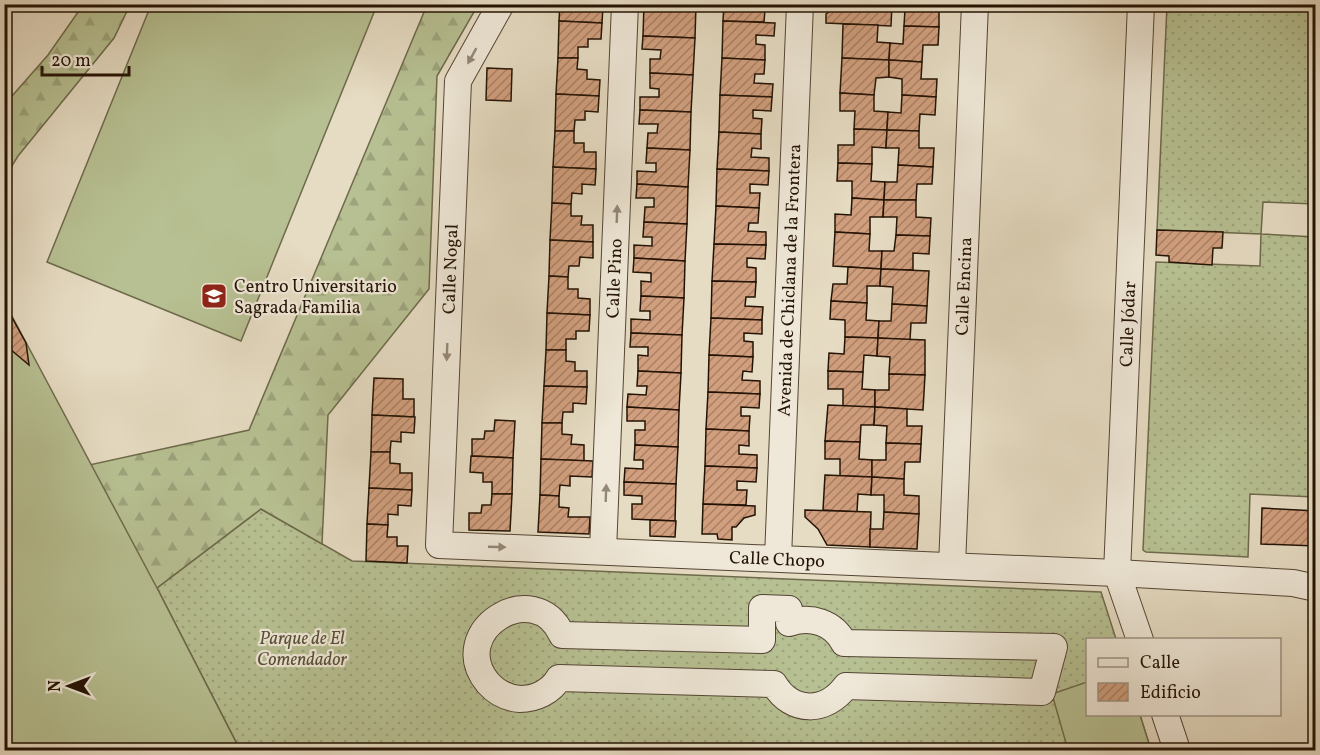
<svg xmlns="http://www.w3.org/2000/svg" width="1320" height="755" viewBox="0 0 1320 755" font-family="Vollkorn,serif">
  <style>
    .grass { fill: url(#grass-dots); stroke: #6e6a4c; stroke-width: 1.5 }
    .forest { fill: url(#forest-firs); stroke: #6e6a4c; stroke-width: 1.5 }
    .garden { fill: #b7c092; stroke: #6e6a4c; stroke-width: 1.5 }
    .building { fill: url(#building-hatch); stroke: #241305; stroke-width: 1.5 }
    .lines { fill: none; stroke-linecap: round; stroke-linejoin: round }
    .street-casing { stroke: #544534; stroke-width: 28 }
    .street { stroke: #efe8d8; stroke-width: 26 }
    .oneway { fill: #948879 }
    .labels { text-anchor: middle; stroke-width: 4.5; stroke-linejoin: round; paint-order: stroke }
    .street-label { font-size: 18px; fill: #241305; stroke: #efe8d8 }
    .poi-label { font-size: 18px; fill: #241305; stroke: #efe8d8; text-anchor: start }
    .park-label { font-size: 18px; font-style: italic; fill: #575036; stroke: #efe8d8 }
  </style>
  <defs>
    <pattern id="grass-dots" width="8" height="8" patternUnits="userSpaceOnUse" patternTransform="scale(1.5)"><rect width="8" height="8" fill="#b7c092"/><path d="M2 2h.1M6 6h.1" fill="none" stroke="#9da47c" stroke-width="1.8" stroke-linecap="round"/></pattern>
    <pattern id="forest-firs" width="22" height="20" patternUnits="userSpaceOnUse" patternTransform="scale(1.5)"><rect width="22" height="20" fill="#b7c092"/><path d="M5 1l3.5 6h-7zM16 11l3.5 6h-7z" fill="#9da47c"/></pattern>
    <pattern id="building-hatch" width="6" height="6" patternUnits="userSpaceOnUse" patternTransform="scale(1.5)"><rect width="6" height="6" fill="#d19f7e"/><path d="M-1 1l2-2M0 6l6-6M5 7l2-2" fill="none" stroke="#a98065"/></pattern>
  </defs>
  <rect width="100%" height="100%" fill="#e6dcc3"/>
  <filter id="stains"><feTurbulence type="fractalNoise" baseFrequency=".00333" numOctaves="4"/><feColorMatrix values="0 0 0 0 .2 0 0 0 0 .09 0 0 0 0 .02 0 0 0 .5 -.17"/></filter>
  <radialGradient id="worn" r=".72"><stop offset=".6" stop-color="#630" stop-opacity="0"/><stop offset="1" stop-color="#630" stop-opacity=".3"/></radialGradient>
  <g class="grass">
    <polygon points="1167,5 1307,5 1316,9 1315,204 1263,202 1261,234 1315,237 1315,497 1250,494 1248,557 1146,552 1143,550 1156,262 1260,266 1261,234 1157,230"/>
    <polygon points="261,509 352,561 1101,592 1116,639 1088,640 1088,714 1140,715 1151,750 240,750 157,588"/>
  </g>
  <g class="forest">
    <polygon points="83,5 130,5 114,38 18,156 5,177 5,104 48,55"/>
    <polygon points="427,5 478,5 437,76 429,289 328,415 322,544 261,509 157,588 240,750 5,750 92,492 89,465 249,430"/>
  </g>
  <g class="garden">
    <polygon points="151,5 377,5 241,341 47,262"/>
    <polygon points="5,303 157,588 240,750 5,750"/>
    <polygon points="1087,682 1088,714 1140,715 1151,750 1068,750 1052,694"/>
  </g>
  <g class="building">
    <polygon points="560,4 603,6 602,23 559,21"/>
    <polygon points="644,4 696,4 695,38 643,36"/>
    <polygon points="724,4 760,4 765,9 764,22 723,21"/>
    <polygon points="839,4 892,4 891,26 826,23 826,14"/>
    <polygon points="892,4 939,4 939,27 904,26 905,9 892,8"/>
    <polygon points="559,21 602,23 601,39 588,39 588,47 578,47 578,58 558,58"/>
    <polygon points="723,21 775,23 774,36 756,35 756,44 765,45 765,60 722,58"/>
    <polygon points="843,24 878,25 877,42 890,43 889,60 842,58"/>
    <polygon points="904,26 939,27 938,45 923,45 922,62 889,60 890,43 903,44"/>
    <polygon points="643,36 695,38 693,75 650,73 650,59 660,59 661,50 642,49"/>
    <polygon points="558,58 578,58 577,69 587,70 587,79 600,80 599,96 556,94"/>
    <polygon points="722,58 765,60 764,74 755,74 754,83 773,84 772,97 720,95"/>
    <polygon points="842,58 889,60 889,77 876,78 874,95 840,93"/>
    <polygon points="889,60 922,62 921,79 937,79 936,97 902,95 902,79 889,77"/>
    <polygon points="487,68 512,69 511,101 486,100"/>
    <polygon points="650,73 693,75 691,112 640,110 640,97 659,97 659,89 650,88"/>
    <polygon points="840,93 874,95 874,111 888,112 887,130 854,129 855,111 840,111"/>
    <polygon points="556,94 599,96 598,112 585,111 585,120 575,120 574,131 555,131"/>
    <polygon points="720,95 772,97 771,111 753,110 753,118 762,119 761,134 719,132"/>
    <polygon points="902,95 936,97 935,115 920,114 919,131 887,130 888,112 901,113"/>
    <polygon points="640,110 691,112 690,150 647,148 648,133 657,133 658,124 639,124"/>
    <polygon points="854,129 887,130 886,148 872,147 872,164 838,163 838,145 854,145"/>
    <polygon points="887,130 919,131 919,148 934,148 933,167 898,165 899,148 886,148"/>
    <polygon points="555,131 574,131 574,143 584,143 584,152 596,152 596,169 553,167"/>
    <polygon points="719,132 761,134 761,149 752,148 751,157 769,158 769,171 717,169"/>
    <polygon points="647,148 690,150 688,187 637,184 637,171 656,172 656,163 646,163"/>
    <polygon points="838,163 872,164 871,181 885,182 884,200 852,198 852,181 837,181"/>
    <polygon points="898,165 933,167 932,184 917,184 916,200 884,200 885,182 897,182"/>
    <polygon points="553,167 596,169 595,185 582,184 582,194 572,193 571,204 552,203"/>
    <polygon points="717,169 769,171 768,185 750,184 750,193 760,193 759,208 716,206"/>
    <polygon points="637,184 688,187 687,224 644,222 645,207 654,207 654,198 636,198"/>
    <polygon points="852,198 884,200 883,217 870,217 870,234 835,232 835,214 851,215"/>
    <polygon points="884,200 916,200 916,217 931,218 930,236 896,235 897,217 883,217"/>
    <polygon points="552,203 571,204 571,216 582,216 581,225 593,225 593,242 550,240"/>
    <polygon points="716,206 759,208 758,223 749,223 748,231 766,232 766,245 714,244"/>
    <polygon points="644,222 687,224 685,261 634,258 634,245 652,246 652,237 643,237"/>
    <polygon points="1157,230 1223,232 1222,248 1213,248 1212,265 1169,262 1169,256 1156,255"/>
    <polygon points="835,232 870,234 869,251 882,251 881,269 833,266"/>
    <polygon points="896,235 930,236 929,254 913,253 913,270 881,269 882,251 894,251"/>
    <polygon points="550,240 593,242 593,258 580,257 579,266 569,266 568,277 549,276"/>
    <polygon points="714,244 766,245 765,259 747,258 747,267 756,268 756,282 712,281"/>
    <polygon points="634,258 685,261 684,298 641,296 641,281 651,282 651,273 633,272"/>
    <polygon points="848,267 881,269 880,286 867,286 867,303 831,301 833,284 847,284"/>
    <polygon points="881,269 929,271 927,306 892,304 893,287 880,286"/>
    <polygon points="549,276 568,277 568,289 578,289 578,298 590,299 590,315 547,313"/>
    <polygon points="712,281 756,282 755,297 746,297 745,306 763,307 762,320 711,318"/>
    <polygon points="641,296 684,298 682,335 631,333 631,319 650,320 650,311 640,311"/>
    <polygon points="831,301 867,303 866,320 879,321 878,338 845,337 845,320 830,319"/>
    <polygon points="4,303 26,343 29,365 4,344"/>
    <polygon points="892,304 927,306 926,323 911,323 910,340 878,338 879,321 891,321"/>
    <polygon points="547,313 590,315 589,331 576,331 576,339 566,339 566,350 546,350"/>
    <polygon points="711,318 762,320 762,334 744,333 744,341 753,342 753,357 709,355"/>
    <polygon points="631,333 682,335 681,373 638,371 638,355 648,356 648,347 630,347"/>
    <polygon points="845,337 878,338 877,356 864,355 863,372 828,371 829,353 844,354"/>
    <polygon points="878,338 925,340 925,375 889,374 890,357 877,356"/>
    <polygon points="546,350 566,350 566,361 575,362 575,371 587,371 587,387 544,386"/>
    <polygon points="709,355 753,357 752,372 743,371 742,380 760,381 760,394 708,392"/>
    <polygon points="638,371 681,373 679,410 627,407 628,394 646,395 647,386 637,386"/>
    <polygon points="828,371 863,372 862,389 875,390 875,407 843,407 843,389 828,389"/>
    <polygon points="889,374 925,375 923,410 875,407 875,390 889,390"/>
    <polygon points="374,378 403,379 403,399 414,399 414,417 372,415"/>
    <polygon points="544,386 587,387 586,404 573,403 573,412 563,412 562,423 542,423"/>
    <polygon points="708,392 760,394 759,408 741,407 741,416 750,416 749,431 706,429"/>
    <polygon points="828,405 875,407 874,425 861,425 860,442 825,441"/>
    <polygon points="627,407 679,410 678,447 635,445 635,430 645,430 645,421 627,421"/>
    <polygon points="875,407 907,409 907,426 922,426 921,444 886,443 887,426 874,425"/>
    <polygon points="372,415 415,417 414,433 401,432 401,442 391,441 390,452 371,452"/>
    <polygon points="495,420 515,421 513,458 472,456 472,439 484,439 485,431 494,431"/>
    <polygon points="542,423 562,423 562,434 572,435 571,444 584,445 584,461 541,459"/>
    <polygon points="706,429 749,431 749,446 739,445 739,454 757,455 757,468 705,466"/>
    <polygon points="825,441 860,442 859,459 872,460 872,477 840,476 840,459 825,459"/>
    <polygon points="886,443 921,444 920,462 905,462 904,479 872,477 872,460 886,460"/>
    <polygon points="635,445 678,447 676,484 624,482 625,468 643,469 643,460 634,460"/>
    <polygon points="371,452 390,452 390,463 400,464 400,473 412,473 412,490 369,488"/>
    <polygon points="471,456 513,458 512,494 492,494 492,482 483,482 483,473 470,472"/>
    <polygon points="541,459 593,461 592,477 570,476 570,486 560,485 559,496 540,495"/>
    <polygon points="705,466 757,468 756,482 737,481 737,490 747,490 746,505 703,504"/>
    <polygon points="825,475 872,477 871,495 858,494 857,512 823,510"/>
    <polygon points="872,477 904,479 904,495 919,496 919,514 884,512 884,495 871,495"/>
    <polygon points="624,482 676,484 675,521 632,519 632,504 642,504 642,496 624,495"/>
    <polygon points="369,488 412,490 411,506 398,505 398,515 388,514 388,525 367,524"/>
    <polygon points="492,494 512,494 510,531 469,530 469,513 481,513 482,505 491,505"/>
    <polygon points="540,495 559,496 559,507 569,508 568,517 590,517 589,534 538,532"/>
    <polygon points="703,504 755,506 755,515 744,518 736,527 732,527 732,540 718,539 717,534 702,534"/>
    <polygon points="1262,508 1316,511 1316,546 1261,544"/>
    <polygon points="805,510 871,512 870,547 827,545 818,529 805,517"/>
    <polygon points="884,512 919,514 917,549 870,547 870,529 883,529"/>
    <polygon points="650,520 676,521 675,537 650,536"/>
    <polygon points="367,524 388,525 387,537 397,537 397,546 408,546 407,563 366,561"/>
  </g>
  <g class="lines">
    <defs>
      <g id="street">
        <path id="s1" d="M501 4 458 81 439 545 1117 573 1293 583 1316 588"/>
        <path id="s2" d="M603 551 625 4"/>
        <path id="s3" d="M778 558 800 4"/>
        <path id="s4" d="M952 566 975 4"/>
        <path d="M762 608 789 609V623C811 615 834 623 844 643L1054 647 1042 692 846 686C826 713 792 714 774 684L559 678C551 692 535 699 520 699 507 698 496 692 488 683 445 631 535 575 562 635L762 640Z"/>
        <path id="s5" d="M1140 640 1117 573 1141 4"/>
        <polyline points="1165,714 1177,750"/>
      </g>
    </defs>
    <use href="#street" class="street-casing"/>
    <use href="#street" class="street"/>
  </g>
  <defs><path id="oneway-solid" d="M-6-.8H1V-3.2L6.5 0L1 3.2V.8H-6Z" transform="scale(1.5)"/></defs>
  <g class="oneway">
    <use href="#oneway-solid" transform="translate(472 56) rotate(119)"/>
    <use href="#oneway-solid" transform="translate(617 214) rotate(-88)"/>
    <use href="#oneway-solid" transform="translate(447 352) rotate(92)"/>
    <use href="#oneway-solid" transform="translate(606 493) rotate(-88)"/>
    <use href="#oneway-solid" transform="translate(497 547) rotate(2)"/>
  </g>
  <defs>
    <symbol id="university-square" viewBox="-11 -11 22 22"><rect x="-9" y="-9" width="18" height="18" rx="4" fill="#8f2418" stroke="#efe8d8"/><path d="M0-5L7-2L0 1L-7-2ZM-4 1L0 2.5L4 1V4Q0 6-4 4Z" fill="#fff"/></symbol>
  </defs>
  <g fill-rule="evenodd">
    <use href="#university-square" x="199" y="281" width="30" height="30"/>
  </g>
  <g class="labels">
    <g class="street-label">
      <text transform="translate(450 269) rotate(-88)" y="6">Calle Nogal</text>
      <text dy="6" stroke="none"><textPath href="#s2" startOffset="273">Calle Pino</textPath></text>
      <text dy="6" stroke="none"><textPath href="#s3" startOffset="278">Avenida de Chiclana de la Frontera</textPath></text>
      <text dy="6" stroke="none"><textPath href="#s4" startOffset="280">Calle Encina</textPath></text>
      <text dy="6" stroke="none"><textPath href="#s5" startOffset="320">Calle Jódar</textPath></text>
      <text dy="6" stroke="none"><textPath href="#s1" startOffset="891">Calle Chopo</textPath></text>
    </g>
    <g class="poi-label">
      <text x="234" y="292">Centro Universitario<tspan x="234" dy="21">Sagrada Familia</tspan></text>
    </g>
    <g class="park-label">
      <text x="302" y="644">Parque de El<tspan x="302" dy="21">Comendador</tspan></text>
    </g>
  </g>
  <rect width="1320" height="755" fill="none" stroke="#e6dcc3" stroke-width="24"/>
  <rect x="6" y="6" width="1308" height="743" fill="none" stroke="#241305" stroke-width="3"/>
  <rect x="12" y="12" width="1296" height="731" fill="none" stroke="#241305" stroke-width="1.5"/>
  <rect x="1086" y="638" width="195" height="78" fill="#efe8d8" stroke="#9e9384" stroke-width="1.5"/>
  <rect x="1098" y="658" width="30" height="9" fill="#efe8d8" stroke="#9e9384" stroke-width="1.5"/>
  <text x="1140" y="668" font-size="18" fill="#241305">Calle</text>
  <rect x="1098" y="683" width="30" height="18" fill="url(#building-hatch)" stroke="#9e9384" stroke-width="1.5"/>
  <text x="1140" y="698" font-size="18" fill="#241305">Edificio</text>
  <g transform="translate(69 686) rotate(270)" stroke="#efe8d8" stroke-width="4.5" paint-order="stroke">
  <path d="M0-4.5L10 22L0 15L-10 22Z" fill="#241305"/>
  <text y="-9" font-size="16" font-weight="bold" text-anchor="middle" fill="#241305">N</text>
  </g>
  <path d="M42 66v9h87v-9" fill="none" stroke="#241305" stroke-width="3"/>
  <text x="51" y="66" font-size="18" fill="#241305" stroke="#efe8d8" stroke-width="4.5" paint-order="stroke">20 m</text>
  <rect width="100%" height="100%" filter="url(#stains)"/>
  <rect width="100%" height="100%" fill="url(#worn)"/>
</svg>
